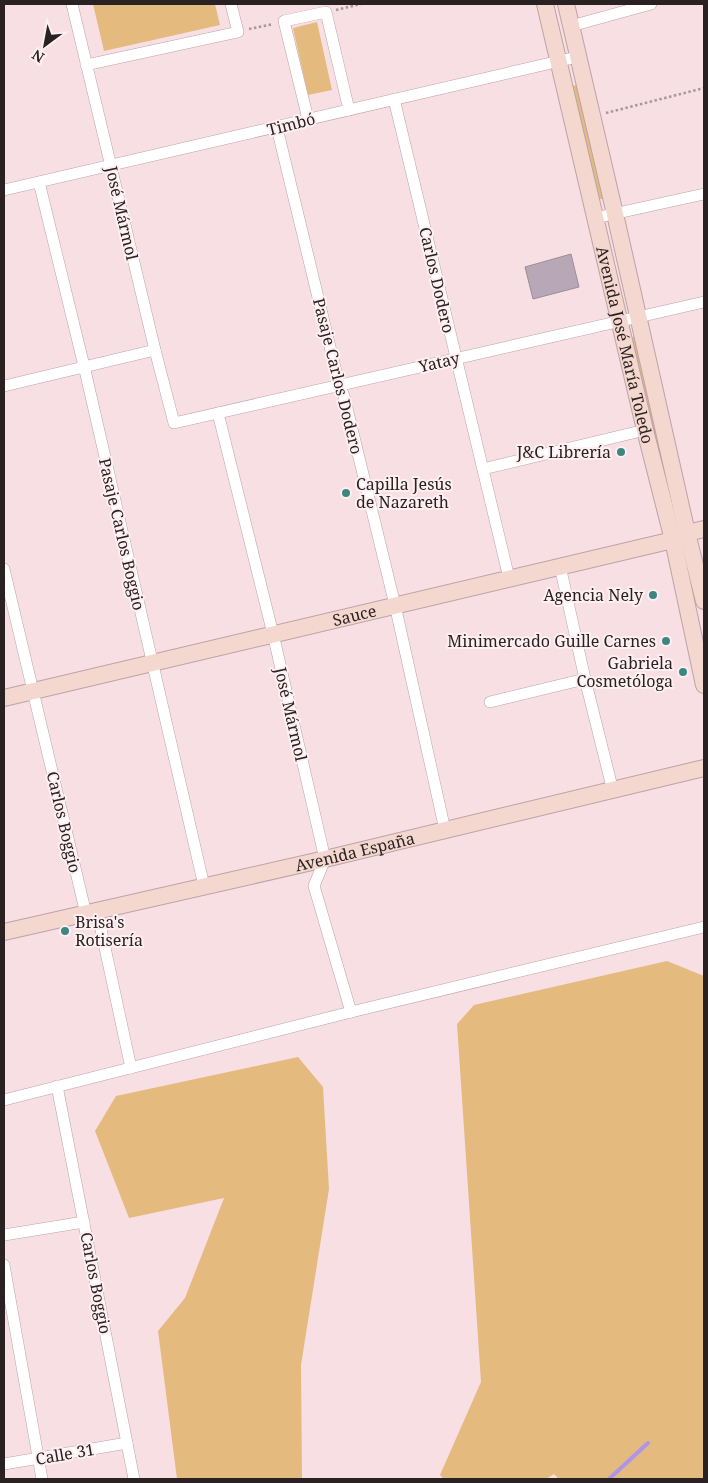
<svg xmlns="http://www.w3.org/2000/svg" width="708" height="1483" viewBox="0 0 708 1483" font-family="'Noto Serif',serif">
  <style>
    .green { fill: #e5ba7e }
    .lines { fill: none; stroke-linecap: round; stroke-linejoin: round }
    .stream { stroke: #ac95eb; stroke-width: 4 }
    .building { fill: #b8a7b6; stroke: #9d8c9b }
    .street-casing { stroke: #bba3a8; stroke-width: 12 }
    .secondary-casing { stroke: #bba3a8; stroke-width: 18 }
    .path { stroke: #a99699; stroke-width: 2.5; stroke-dasharray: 2.5 2.5; stroke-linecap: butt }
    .street { stroke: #fff; stroke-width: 11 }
    .secondary { stroke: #f4d7ce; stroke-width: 16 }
    .poi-dot { fill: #3e8682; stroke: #feeff2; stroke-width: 2 }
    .labels { text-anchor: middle; stroke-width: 4; stroke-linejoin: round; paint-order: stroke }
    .street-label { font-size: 16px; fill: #2a2122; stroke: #feeff2 }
    .poi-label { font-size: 16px; fill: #2a2122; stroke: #feeff2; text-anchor: end }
  </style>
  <rect width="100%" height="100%" fill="#f8dfe3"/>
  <g class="green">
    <polygon points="93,4 215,4 220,25 104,51"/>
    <polygon points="317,22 332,90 308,95 293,28"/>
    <polygon points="577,85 604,199 598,199 571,86"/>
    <polygon points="635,336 679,518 673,520 630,338"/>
    <polygon points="667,961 704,976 704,1479 559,1479 554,1474 546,1479 444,1479 440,1475 481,1382 457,1024 474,1005"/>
    <polygon points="298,1057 323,1087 329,1189 301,1365 302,1479 177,1479 158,1331 185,1298 224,1198 129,1218 95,1131 116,1096"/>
  </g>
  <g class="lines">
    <polyline class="stream" points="609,1479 648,1443"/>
  </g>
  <polygon class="building" points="571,254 579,287 533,299 525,267"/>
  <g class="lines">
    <defs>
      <g id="street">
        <polyline points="72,4 155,350 174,423 704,302"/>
        <polyline points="571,26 651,4"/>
        <polyline points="86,65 238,32 231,4"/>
        <polyline points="394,99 509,578"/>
        <polyline points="308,119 284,21 326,12 349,110"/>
        <polyline points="277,128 339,384 344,396 395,605 445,830"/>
        <polyline points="39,182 84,366 204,886"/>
        <polyline points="4,190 577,57"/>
        <polyline points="595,218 704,194"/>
        <polyline points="4,386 155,350"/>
        <polyline points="218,413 273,634 325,859 314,886 351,1012"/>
        <polyline points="483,469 645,430"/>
        <polyline points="560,566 585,679 613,791"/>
        <polyline points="4,569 86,914 99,920 131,1068"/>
        <polyline points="490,702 585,679"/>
        <polyline points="57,1086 134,1479"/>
        <polyline points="4,1100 351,1012 704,927"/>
        <polyline points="4,1235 84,1222"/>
        <polyline points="4,1265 42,1479"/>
        <polyline points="4,1464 127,1443"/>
      </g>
      <g id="secondary">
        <path id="s1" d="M545 4 645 430 673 540 704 685"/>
        <polyline points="566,4 615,214 687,533 704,601"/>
        <path id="s2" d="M4 698 673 540 687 533 704 529"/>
        <path id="s3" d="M4 932 325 859 704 768"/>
      </g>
    </defs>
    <use href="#street" class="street-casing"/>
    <use href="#secondary" class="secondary-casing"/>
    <g class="path">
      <polyline points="336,10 361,4"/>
      <polyline points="249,29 273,24"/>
      <polyline points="606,113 704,88"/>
    </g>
    <use href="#street" class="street"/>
    <use href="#secondary" class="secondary"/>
  </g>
  <g class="poi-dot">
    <circle cx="621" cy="452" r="5"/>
    <circle cx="346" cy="493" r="5"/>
    <circle cx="653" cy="595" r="5"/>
    <circle cx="666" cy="641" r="5"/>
    <circle cx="683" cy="672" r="5"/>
    <circle cx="65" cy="931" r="5"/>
  </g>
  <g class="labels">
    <g class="street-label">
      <text transform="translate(291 124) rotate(-14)" y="6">Timbó</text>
      <text transform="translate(122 213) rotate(77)" y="6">José Mármol</text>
      <text transform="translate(437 280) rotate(77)" y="6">Carlos Dodero</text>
      <text dy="6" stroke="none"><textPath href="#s1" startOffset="350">Avenida José María Toledo</textPath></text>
      <text transform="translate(439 362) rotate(-13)" y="6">Yatay</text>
      <text transform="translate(338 376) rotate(76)" y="6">Pasaje Carlos Dodero</text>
      <text transform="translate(122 534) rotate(77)" y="6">Pasaje Carlos Boggio</text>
      <text dy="6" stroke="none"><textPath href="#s2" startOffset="360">Sauce</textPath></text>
      <text transform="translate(291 714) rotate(77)" y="6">José Mármol</text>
      <text transform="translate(64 822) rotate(77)" y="6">Carlos Boggio</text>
      <text dy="6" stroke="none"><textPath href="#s3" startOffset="360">Avenida España</textPath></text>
      <text transform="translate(96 1283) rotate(79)" y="6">Carlos Boggio</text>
      <text transform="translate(65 1454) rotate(-10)" y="6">Calle 31</text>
    </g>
    <g class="poi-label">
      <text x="611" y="458">J&amp;C Librería</text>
      <text x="356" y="490" text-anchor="start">Capilla Jesús<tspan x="356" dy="18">de Nazareth</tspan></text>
      <text x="643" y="601">Agencia Nely</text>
      <text x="656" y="647">Minimercado Guille Carnes</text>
      <text x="673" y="669">Gabriela<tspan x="673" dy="18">Cosmetóloga</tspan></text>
      <text x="75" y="928" text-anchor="start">Brisa's<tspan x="75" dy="18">Rotisería</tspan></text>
    </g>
  </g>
  <rect width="708" height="1483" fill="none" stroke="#2a2122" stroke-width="10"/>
  <g transform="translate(45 45) rotate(212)" stroke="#feeff2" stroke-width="4" paint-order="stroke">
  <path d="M0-4L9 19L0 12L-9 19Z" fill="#2a2122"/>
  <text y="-8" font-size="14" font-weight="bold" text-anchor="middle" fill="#2a2122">N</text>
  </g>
</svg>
